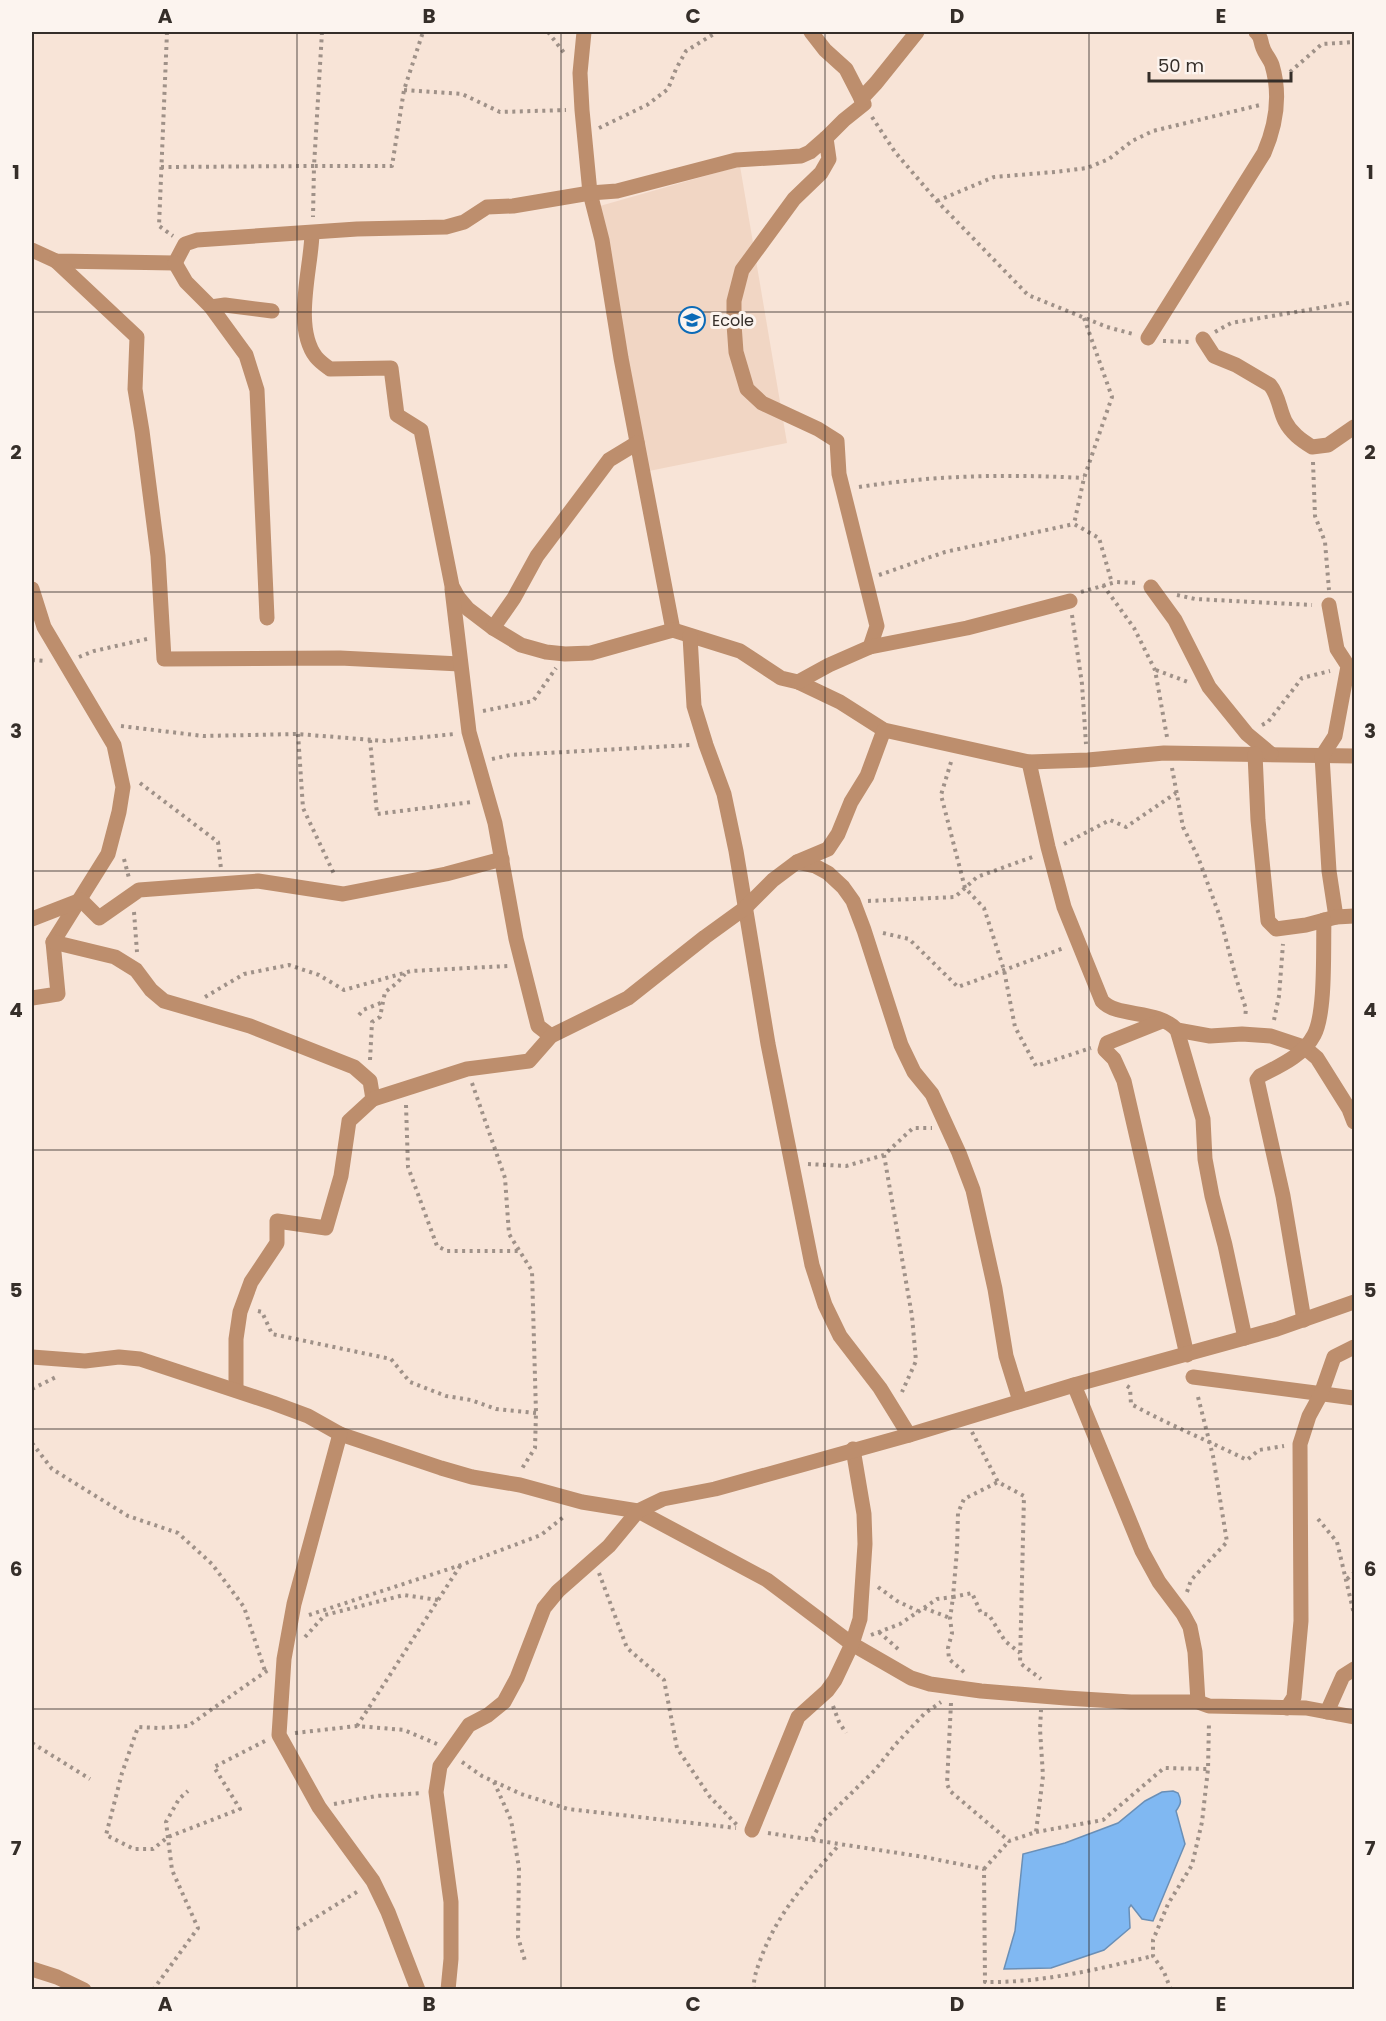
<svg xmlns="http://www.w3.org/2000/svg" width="1386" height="2021" viewBox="0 0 1386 2021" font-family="Poppins,sans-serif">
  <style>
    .built { fill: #f1d6c4 }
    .water { fill: #80b8f2; stroke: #6a8fb6; stroke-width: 1.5 }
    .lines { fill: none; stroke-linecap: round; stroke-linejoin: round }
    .path { stroke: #9f9188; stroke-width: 4; stroke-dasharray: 3 4.5; stroke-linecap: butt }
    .minor { stroke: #bd8e6d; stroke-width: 15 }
    .grid { fill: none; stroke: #352e29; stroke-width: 1.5; stroke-opacity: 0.55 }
    .labels { text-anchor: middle; stroke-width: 6; stroke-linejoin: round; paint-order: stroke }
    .poi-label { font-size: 16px; fill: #352e29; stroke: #fcf4ef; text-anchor: start }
    .neatline { fill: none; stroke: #352e29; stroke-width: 2 }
    .grid-label { font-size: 20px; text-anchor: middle; font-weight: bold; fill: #352e29 }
  </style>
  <rect width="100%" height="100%" fill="#f8e4d7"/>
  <polygon class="built" points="740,166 787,443 649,471 600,206"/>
  <path class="water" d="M1173 1791 1178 1793C1182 1801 1181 1804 1176 1811L1185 1844 1153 1921 1142 1919 1131 1905 1129 1908 1130 1928 1104 1950 1051 1968 1004 1969 1015 1931 1023 1854 1065 1843 1118 1823 1145 1801 1162 1792Z"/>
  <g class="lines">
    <g class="path">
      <polyline points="167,32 159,226 173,236"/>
      <polyline points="322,32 314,166 392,166 404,90 423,32"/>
      <polyline points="548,32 565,54"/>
      <polyline points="1290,72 1322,44 1354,42"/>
      <polyline points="404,90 462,94 500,112 566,110"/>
      <polyline points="872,117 895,152 937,201 1028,295 1107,327 1133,334"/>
      <polyline points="599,128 647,105 668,89 676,69 686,51 717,32"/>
      <polyline points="161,167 314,166 313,217"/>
      <polyline points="937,201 994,177 1055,172 1087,168 1109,159 1132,141 1153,131 1260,105"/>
      <polyline points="1084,318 1112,397 1084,478 1074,524 1099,538 1112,583"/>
      <polyline points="1215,332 1231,323 1354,302"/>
      <polyline points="1163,341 1189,342"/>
      <polyline points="1313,462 1315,516 1325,542 1329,590"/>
      <path d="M859 487C936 475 1007 474 1084 478"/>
      <polyline points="879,575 945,552 1074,524"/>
      <polyline points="1103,585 1134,628 1155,670 1167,737"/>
      <polyline points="1081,592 1116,582 1138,583"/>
      <polyline points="1177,595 1195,599 1312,605"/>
      <polyline points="1072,615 1082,684 1086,744"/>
      <polyline points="79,657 94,651 147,639"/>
      <polyline points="32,660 46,661"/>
      <polyline points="1156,670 1188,682"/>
      <polyline points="483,711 533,701 556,668"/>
      <polyline points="1262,725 1268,722 1302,678 1330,671"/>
      <polyline points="121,726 203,736 298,734 385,741 454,734"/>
      <polyline points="298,734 303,808 335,876"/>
      <polyline points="370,740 377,814 472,802"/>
      <polyline points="492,759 510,755 691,745"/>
      <polyline points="951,762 941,795 965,888 984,908 1004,970 1015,1027 1036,1066 1091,1048"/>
      <polyline points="1172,768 1183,827 1198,857 1220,917 1236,978 1246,1009 1245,1018"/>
      <polyline points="140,783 218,842 221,869"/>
      <polyline points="1064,844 1110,820 1126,827 1176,793"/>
      <polyline points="124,859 129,878"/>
      <polyline points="868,901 955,897 977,877 1035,856"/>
      <polyline points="134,912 137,952"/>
      <polyline points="883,933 909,939 958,987 1064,948"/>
      <polyline points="205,997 244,974 289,965 319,975 344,990 411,971 508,966"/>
      <polyline points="359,1015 363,1010 383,1002"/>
      <polyline points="1274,1020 1279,996 1283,944"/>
      <polyline points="370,1060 372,1022 380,1017 385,992 397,983 405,974"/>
      <polyline points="472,1083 505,1178 509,1234 532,1271 536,1413 535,1448 521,1470"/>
      <polyline points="406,1105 408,1167 437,1246 447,1251 521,1251"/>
      <polyline points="884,1155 912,1316 916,1361 902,1392"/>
      <polyline points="808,1164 846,1166 884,1155 913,1128 932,1128"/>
      <polyline points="258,1311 262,1312 272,1334 391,1359 410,1382 446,1396 471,1400 496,1409 536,1413"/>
      <path d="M1127 1386 1130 1388 1131 1404C1169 1425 1209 1441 1247 1460L1259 1450 1284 1446"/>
      <polyline points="32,1389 58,1376"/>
      <polyline points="972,1432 998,1482 1024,1496 1020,1663 1041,1679"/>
      <polyline points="32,1443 52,1469 128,1516 178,1533 212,1564 244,1607 266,1674"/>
      <polyline points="1318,1519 1337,1542 1354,1614"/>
      <polyline points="599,1573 627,1648 664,1680 677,1748 710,1797 737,1825"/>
      <polyline points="1347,1579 1354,1573"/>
      <polyline points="878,1587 897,1601 918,1611"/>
      <polyline points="1187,1592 1191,1580 1227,1542 1213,1456 1197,1393"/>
      <polyline points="924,1608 950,1618"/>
      <polyline points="309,1615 461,1565 541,1535 566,1515"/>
      <polyline points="879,1632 898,1649"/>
      <polyline points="871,1635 900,1624 937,1599 953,1597 957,1550 958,1513 964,1499 998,1482"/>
      <polyline points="305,1637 325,1615 404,1595 438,1600"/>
      <polyline points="964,1672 949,1659 948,1648 952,1633 950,1619 953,1597 972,1593 981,1613 989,1615 1005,1641 1020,1653"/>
      <polyline points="951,1703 947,1784 950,1791 1009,1841 1036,1832 1043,1776 1040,1729 1041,1710"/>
      <polyline points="833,1706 839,1722 846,1733"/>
      <polyline points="357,1726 460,1566"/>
      <polyline points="295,1733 357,1726 404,1730 437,1744"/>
      <polyline points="265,1741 214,1767 240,1809 168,1837 153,1849 134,1849 106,1835 122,1773 138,1727 159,1728 188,1726 268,1670"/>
      <polyline points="32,1743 90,1779"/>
      <polyline points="462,1762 482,1776 521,1794 568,1809 736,1828"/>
      <polyline points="494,1782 511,1820 519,1868 518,1937 525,1961"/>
      <polyline points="334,1804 376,1796 422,1793"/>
      <polyline points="1036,1832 1103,1820 1164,1768 1208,1769"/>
      <path d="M768 1833 924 1857 984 1869 985 1982C1043 1983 1098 1969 1153 1956"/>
      <polyline points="812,1839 821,1823 875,1770 895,1745 924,1714 941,1702"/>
      <polyline points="984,1869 1009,1841"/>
      <polyline points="297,1929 360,1890"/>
      <polyline points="153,1990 198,1928 172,1870 166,1822 179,1799 188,1791"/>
      <path d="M754 1990C753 1978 757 1969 761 1958 778 1912 807 1881 839 1845"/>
      <polyline points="985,1990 985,1982"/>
      <polyline points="1171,1990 1164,1972 1153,1956 1153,1940 1168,1904 1192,1865 1202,1822 1208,1769 1209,1722"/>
    </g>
    <g class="minor">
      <polyline points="584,32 580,73 582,110 590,193 602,240 621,358 673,630"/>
      <polyline points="811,32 825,50 846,69 864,104 844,120 826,138"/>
      <polyline points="861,99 876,83 917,32"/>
      <path d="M312 234C311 269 293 327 316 357 320 362 326 366 330 369L391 368 397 415 421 430 452 586 458 597 468 609 493 628 521 645 546 652 565 654 591 653 673 630 740 651 781 678 798 682 840 702 884 730 1029 762 1088 760 1164 753 1354 756"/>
      <polyline points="32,250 56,261 175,263 185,244 197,240 357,229 446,227 464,222 487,207 513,206 590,193 617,191 736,160 801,156 810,152 826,138 829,159 821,173 794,199 742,270 734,301 734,324 736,352 747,389 762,403 818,429 837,441 839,474 877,626 870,647 829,665 798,682"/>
      <polyline points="56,261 137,337 135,389 142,431 158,556 164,659 340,658 460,664"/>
      <polyline points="175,263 186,282 211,307 246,355 257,390 267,618"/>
      <polyline points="211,307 225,305 272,311"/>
      <path d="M1148 338 1264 153C1276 125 1281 95 1272 65 1270 59 1265 54 1263 48 1260 41 1262 37 1256 32"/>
      <path d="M1203 339 1214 356 1236 365 1270 385C1279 396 1279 409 1285 421 1291 433 1301 440 1312 447L1328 445 1354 427"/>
      <polyline points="1151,587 1175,620 1209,687 1247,734 1271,754"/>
      <polyline points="32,589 44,627 114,745 123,787 119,812 108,854 53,942 58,994 32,998"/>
      <polyline points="452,589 469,732 495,823 516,939 538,1026 551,1036"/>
      <polyline points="1329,605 1337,649 1348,666 1335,736 1322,756 1329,871 1336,917"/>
      <polyline points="493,628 514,598 537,556 609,460 637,443"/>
      <polyline points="690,636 694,706 706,745 724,794 736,851 768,1044 812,1265 825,1305 840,1336 880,1388 909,1435"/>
      <polyline points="870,647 967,628 1070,601"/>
      <polyline points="1255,754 1258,820 1268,921 1276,929 1306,925 1336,917 1354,916"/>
      <path d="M1029 762 1048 847 1064 907 1102 1001C1117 1018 1158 1009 1177 1030L1203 1119 1205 1159 1212 1196 1225 1245 1245 1338"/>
      <polyline points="797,862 815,866 828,873 843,887 853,901 864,930 901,1045 914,1072 932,1094 959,1153 973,1190 995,1289 1006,1356 1020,1401"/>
      <polyline points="32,919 81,900 99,918 139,890 258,881 343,894 446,874 502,859"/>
      <polyline points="53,942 115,957 136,970 151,990 164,1001 250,1026 354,1067 370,1081 373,1099 349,1121 341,1176 326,1228 277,1221 277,1243 251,1282 240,1312 236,1339 236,1390"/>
      <polyline points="1162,1021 1107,1043 1105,1050 1114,1059 1124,1081 1187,1355"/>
      <polyline points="1177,1030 1210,1036 1242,1034 1271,1036 1304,1047 1317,1058 1349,1109 1354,1122"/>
      <polyline points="373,1099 467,1069 529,1061 551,1036 628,998 705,937 745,908 773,880 797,862 828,849 838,834 851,802 867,776 884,730"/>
      <path d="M1304 1320 1283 1196 1257 1080 1260 1076C1279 1066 1303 1056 1314 1035 1326 1013 1323 948 1324 920"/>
      <polyline points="32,1357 85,1361 119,1357 140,1359 273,1403 308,1416 340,1434 441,1468 472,1477 520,1485 582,1502 638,1511 767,1580 852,1644 911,1678 930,1684 981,1691 1066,1698 1131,1702 1198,1702 1209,1706 1306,1708 1354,1717"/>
      <polyline points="1193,1377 1354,1398"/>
      <polyline points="1074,1385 1142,1551 1159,1582 1183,1614 1190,1627 1195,1652 1198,1702"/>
      <polyline points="340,1434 294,1604 284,1659 279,1735 319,1807 373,1881 388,1912 418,1990"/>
      <polyline points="1287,1708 1294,1697 1301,1621 1300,1444 1309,1416 1321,1394 1334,1357 1354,1347"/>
      <polyline points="1327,1712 1343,1676 1354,1669"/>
      <polyline points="752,1830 798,1717 827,1691 835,1680 852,1644 860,1619 865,1544 864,1514 853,1449"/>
      <polyline points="32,1969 57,1977 84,1990"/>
      <polyline points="448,1990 451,1959 451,1902 436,1792 440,1766 469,1725 488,1715 504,1702 517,1678 544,1608 558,1591 609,1546 638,1511 663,1499 715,1489 909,1435 1074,1385 1277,1329 1354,1302"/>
    </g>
  </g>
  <path class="grid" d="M297 32V1990M561 32V1990M825 32V1990M1089 32V1990M32 312H1354M32 592H1354M32 871H1354M32 1150H1354M32 1429H1354M32 1709H1354"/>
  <defs>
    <symbol id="school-ring" viewBox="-11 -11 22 22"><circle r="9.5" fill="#fcf4ef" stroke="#0c6bb7" stroke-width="1.5"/><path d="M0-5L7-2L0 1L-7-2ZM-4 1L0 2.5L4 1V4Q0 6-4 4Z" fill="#0c6bb7"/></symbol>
  </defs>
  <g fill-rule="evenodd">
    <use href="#school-ring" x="677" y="305" width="30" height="30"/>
  </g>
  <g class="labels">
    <g class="poi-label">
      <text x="712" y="326">Ecole</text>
    </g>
  </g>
  <rect width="1386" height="2021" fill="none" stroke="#fcf4ef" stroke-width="66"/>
  <path d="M1149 72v9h142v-9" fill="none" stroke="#352e29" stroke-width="3"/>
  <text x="1158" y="72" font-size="18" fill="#352e29" stroke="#fcf4ef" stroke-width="4.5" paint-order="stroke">50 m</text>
  <rect x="33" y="33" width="1320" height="1955" class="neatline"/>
  <g class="grid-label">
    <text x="165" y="23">A</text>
    <text x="429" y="23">B</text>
    <text x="693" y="23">C</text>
    <text x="957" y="23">D</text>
    <text x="1221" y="23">E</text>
    <text x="16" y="179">1</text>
    <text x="1370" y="179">1</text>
    <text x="16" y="459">2</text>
    <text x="1370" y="459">2</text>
    <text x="16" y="738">3</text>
    <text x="1370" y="738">3</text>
    <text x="16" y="1017">4</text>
    <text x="1370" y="1017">4</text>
    <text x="16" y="1297">5</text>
    <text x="1370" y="1297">5</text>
    <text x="16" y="1576">6</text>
    <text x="1370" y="1576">6</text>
    <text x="16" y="1855">7</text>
    <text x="1370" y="1855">7</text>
    <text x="165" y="2011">A</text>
    <text x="429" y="2011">B</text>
    <text x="693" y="2011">C</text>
    <text x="957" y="2011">D</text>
    <text x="1221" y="2011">E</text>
  </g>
</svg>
